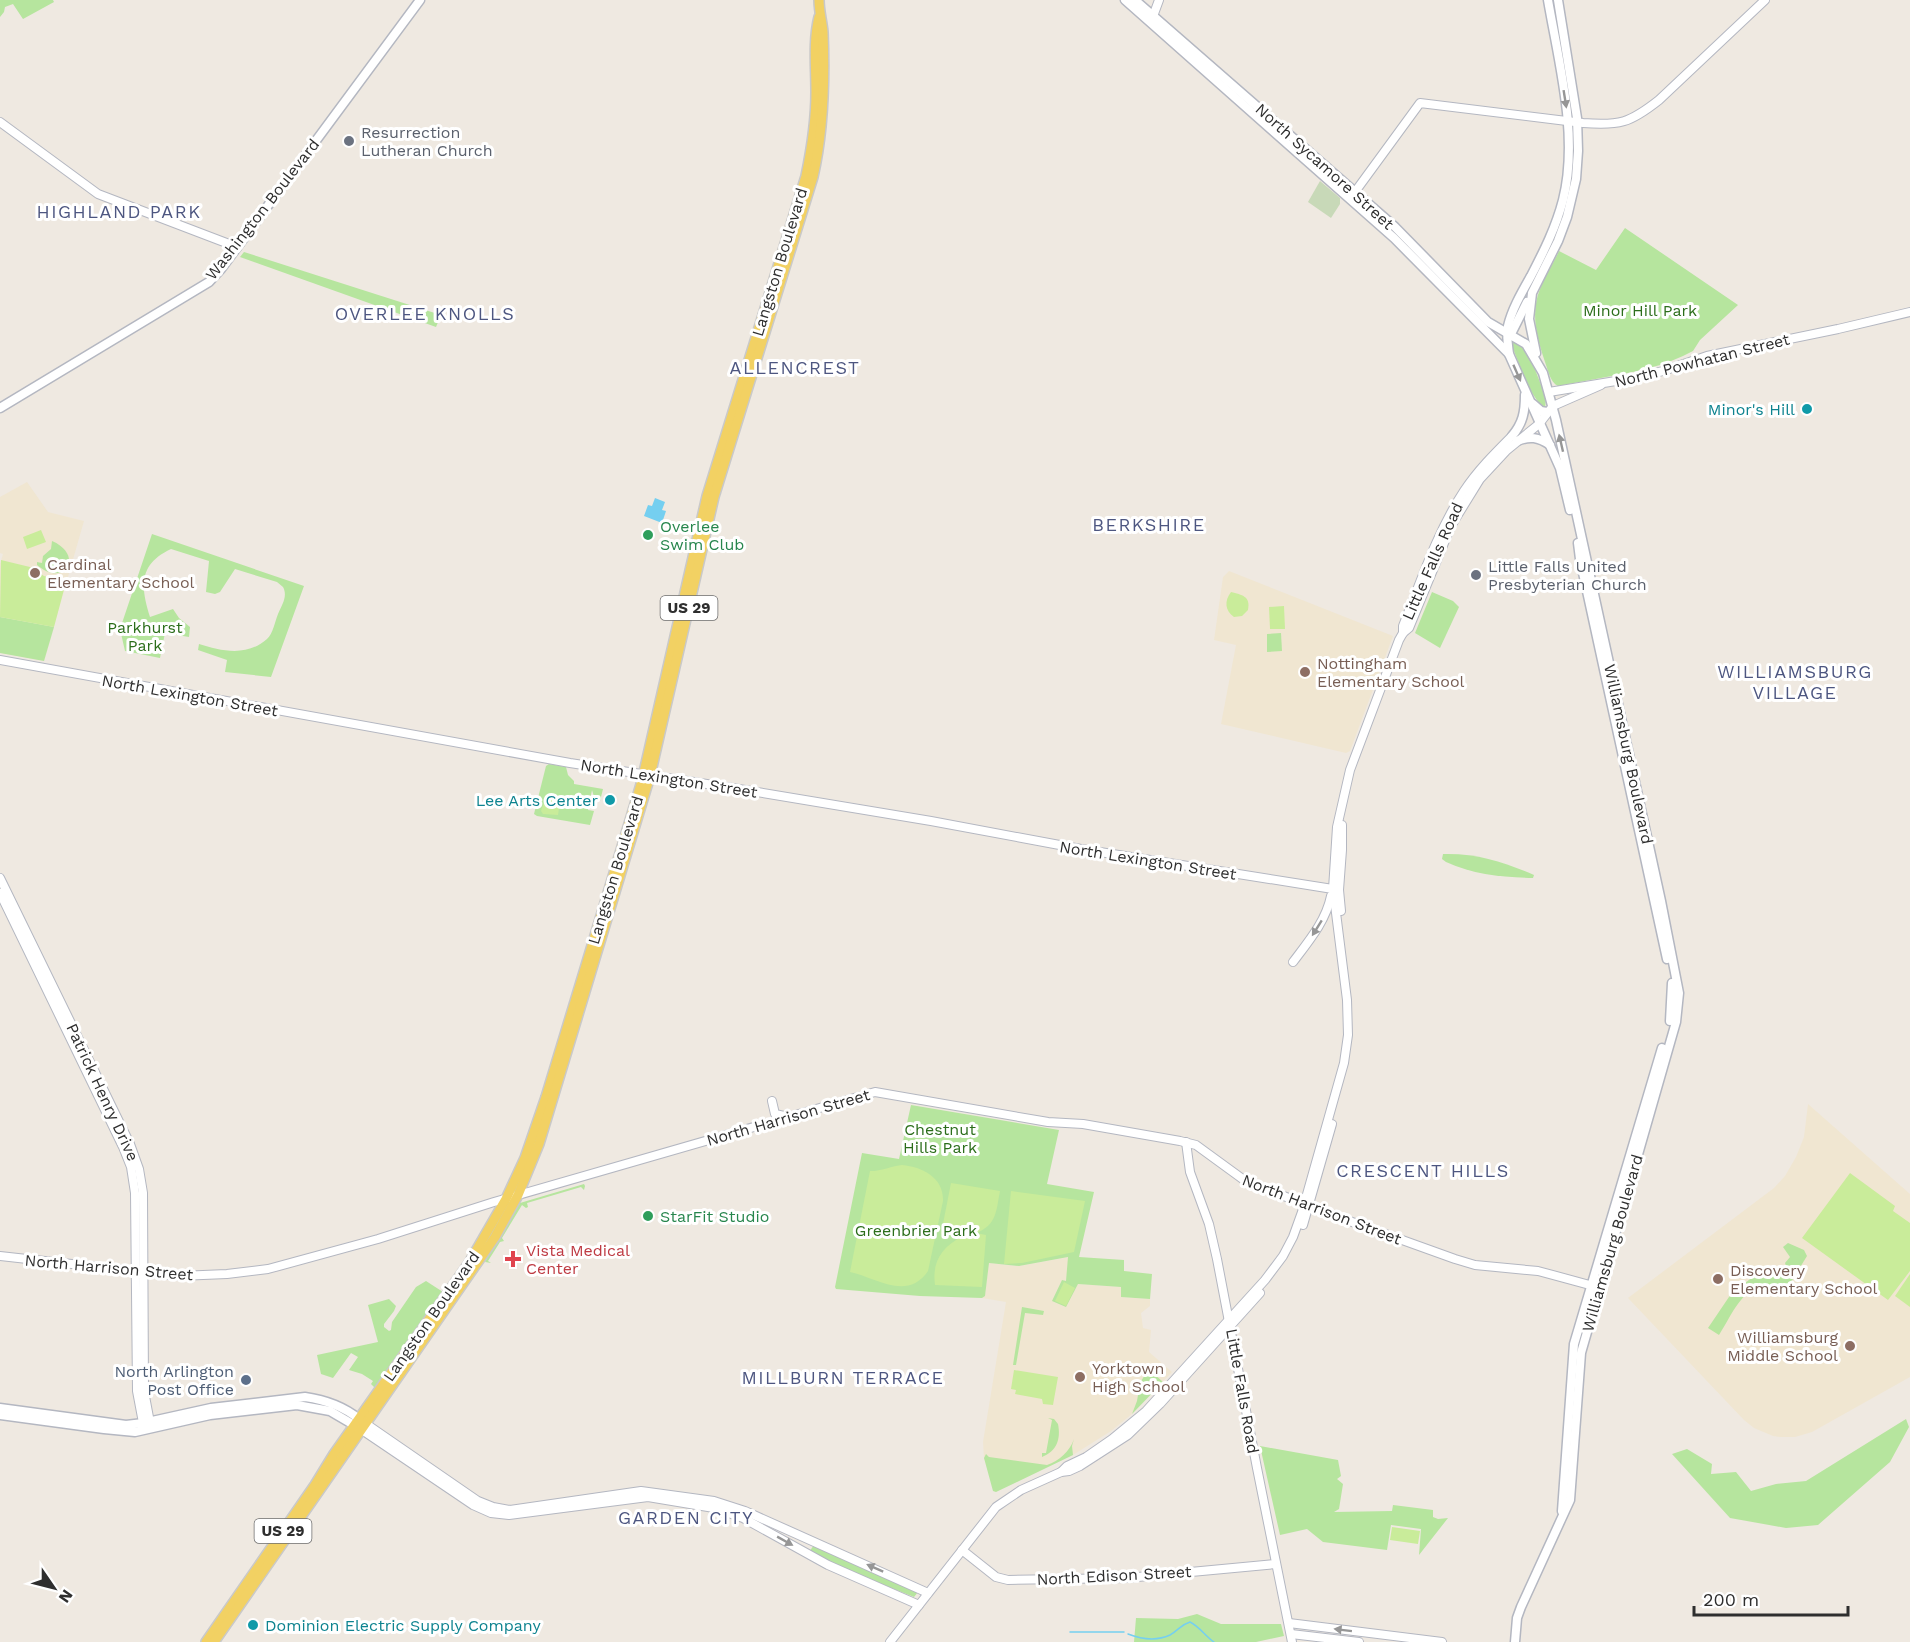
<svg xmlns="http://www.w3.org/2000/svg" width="1910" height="1642" viewBox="0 0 1910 1642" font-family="'Work Sans',sans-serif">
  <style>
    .education { fill: #f0e6d1 }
    .green { fill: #b6e59e }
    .cemetery { fill: #c8d9b8 }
    .pitch { fill: #c9ec9a }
    .water { fill: #75cff0 }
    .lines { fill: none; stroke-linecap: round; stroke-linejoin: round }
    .stream { stroke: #75cff0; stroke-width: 1.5 }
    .tertiary-casing { stroke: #b4b7c1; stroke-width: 10 }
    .secondary-casing { stroke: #b4b7c1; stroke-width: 11 }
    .primary-casing { stroke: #c9c9c9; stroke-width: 12 }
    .tertiary { stroke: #fff; stroke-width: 8 }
    .secondary { stroke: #fff; stroke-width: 8 }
    .primary { stroke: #f2d163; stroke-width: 9 }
    .oneway { fill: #969696 }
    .worship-dot { fill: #6b7280; stroke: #fff; stroke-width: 2 }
    .culture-dot { fill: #0f9aa8; stroke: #fff; stroke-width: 2 }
    .leisure-dot { fill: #2e9e5b; stroke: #fff; stroke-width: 2 }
    .education-dot { fill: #8d6e63; stroke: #fff; stroke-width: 2 }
    .health-dot { fill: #e0444e; stroke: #fff; stroke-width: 2 }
    .service-dot { fill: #5c6f8a; stroke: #fff; stroke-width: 2 }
    .labels { text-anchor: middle; stroke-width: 6; stroke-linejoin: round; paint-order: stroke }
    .shield { fill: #fff; stroke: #6d6d6d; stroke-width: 1.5 }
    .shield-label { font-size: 15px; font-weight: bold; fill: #2e2e2e }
    .worship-label { font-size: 16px; fill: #5b616d; stroke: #fff; text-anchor: start }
    .street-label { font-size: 16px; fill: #2e2e2e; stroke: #fff }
    .park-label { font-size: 16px; fill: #2c6e1b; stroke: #fff }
    .culture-label { font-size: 16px; fill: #0d838f; stroke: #fff; text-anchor: end }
    .leisure-label { font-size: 16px; fill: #27864d; stroke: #fff; text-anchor: start }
    .education-label { font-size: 16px; fill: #785e54; stroke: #fff; text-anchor: start }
    .health-label { font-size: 16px; fill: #be3a42; stroke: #fff; text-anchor: start }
    .service-label { font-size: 16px; fill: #4e5e75; stroke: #fff; text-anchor: end }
    .neighbourhood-label { font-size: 18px; letter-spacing: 1.5px; fill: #4d5680; stroke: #fff }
  </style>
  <rect width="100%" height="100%" fill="#efe9e1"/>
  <g class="education">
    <polygon points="27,482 48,512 84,521 44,661 0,653 2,618 0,617 0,564 3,554 0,553 0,497"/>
    <polygon points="1229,571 1393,636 1350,751 1346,753 1221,724 1236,645 1214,640 1223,577"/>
    <polygon points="1808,1104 1910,1194 1910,1377 1812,1432 1795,1437 1781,1437 1773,1436 1754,1428 1744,1420 1628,1298 1774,1188 1785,1176 1796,1157 1804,1137"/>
    <polygon points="1069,1257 1066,1282 1053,1301 1078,1284 1122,1287 1121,1297 1150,1299 1150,1306 1141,1313 1143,1328 1151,1330 1149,1352 1172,1372 1132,1414 1111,1431 1073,1455 995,1492 984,1458 983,1442 1006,1302 982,1298 985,1295 989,1263 1019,1266"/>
  </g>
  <g class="green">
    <polygon points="0,0 53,0 54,2 23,19 13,4 5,7 4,12 0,17"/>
    <path d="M1625 228 1738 305 1700 340 1693 351 1683 356 1664 364 1633 372 1558 386C1550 382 1548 370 1545 362 1537 338 1530 314 1540 289 1545 276 1553 264 1559 251L1596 270Z"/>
    <polygon points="244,252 441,315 436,327 240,257"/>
    <path d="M1516 341 1528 351 1546 398 1545 409C1529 395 1520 366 1512 346L1513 343Z"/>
    <path d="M152 534 304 586 271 677 225 672 227 660 198 650 199 644C221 651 247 657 267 639 273 634 275 621 278 614 282 605 288 596 283 587L277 582 235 569 220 592 215 594 206 592 209 561 171 549C139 564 140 586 150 617L173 609 179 618 190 627 189 637 165 633 160 658 125 651 120 629Z"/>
    <path d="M52 541C85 555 65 589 37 565V562L42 563 43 556 51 549Z"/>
    <polygon points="1432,592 1453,601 1459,607 1440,648 1415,633"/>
    <polygon points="0,617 54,627 44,661 0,653"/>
    <polygon points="1281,633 1282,651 1267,652 1267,634"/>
    <polygon points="549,764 566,767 568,775 574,781 574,784 603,789 600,801 595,800 592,790 588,810 594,811 590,825 537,816 534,814 546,766"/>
    <path d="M1443 854C1477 853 1504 862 1534 875L1533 878C1502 877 1474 875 1446 862L1442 859Z"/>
    <polygon points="911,1105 1059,1130 1047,1184 1094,1192 1079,1257 1124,1260 1124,1271 1152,1274 1150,1299 1121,1297 1121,1287 1078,1284 1066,1307 1052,1301 1062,1280 1066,1281 1068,1257 1019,1266 989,1263 985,1296 982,1298 920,1296 836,1289 835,1287 862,1153 899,1159"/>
    <polygon points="584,1184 585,1186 584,1190 581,1187 527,1203 528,1207 526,1208 522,1205 502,1238 504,1241 500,1242 488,1261 491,1263 485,1262 520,1203"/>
    <path d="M1788 1243 1804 1250 1807 1256 1788 1287C1779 1290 1769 1285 1759 1287 1740 1292 1729 1320 1719 1335L1708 1328 1731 1294 1763 1269 1768 1276 1772 1273 1774 1276 1786 1266 1785 1263 1790 1257 1783 1247Z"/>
    <polygon points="426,1281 443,1292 375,1388 371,1384 373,1381 362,1374 349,1370 358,1357 351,1353 333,1378 321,1374 317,1355 378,1342 368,1305 389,1299 396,1306 394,1311 384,1324 384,1327 389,1331 391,1330 392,1322 416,1287"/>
    <polygon points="1022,1307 1044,1311 1043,1315 1025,1313 1016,1365 1013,1365"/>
    <polygon points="1146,1373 1153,1373 1163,1382 1132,1414 1137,1401 1140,1383"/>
    <path d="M1048 1418 1054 1419 1058 1424C1061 1439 1057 1451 1042 1457V1453H1046L1052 1420Z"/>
    <polygon points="1906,1419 1909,1427 1890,1462 1818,1525 1786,1528 1730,1518 1672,1454 1687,1449 1712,1464 1711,1474 1736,1472 1751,1491 1776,1484 1806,1481"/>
    <path d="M1074 1439 1072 1446 1073 1455 996 1492 993 1491 984 1458 986 1454 989 1457 1047 1465C1059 1461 1070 1451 1074 1439Z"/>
    <polygon points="1260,1446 1338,1460 1341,1476 1337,1479 1343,1484 1339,1509 1334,1512 1392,1511 1393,1505 1433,1510 1433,1517 1438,1519 1448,1518 1419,1555 1421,1529 1391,1525 1387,1550 1323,1542 1307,1529 1280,1535"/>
    <polygon points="814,1545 918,1592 914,1597 834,1565 809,1552"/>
    <polygon points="1197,1614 1221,1624 1281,1624 1284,1636 1256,1642 1134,1642 1136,1618 1178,1619"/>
  </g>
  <polygon class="cemetery" points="1320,181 1340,198 1340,204 1331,218 1308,202"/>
  <g class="pitch">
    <polygon points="41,530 46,542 27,549 23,537"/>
    <polygon points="1,560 30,567 44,576 66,582 54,627 0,617"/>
    <path d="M1231 592C1242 595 1251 596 1248 610L1242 616 1234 617C1225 611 1224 601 1231 592Z"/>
    <polygon points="1284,606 1285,629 1270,629 1269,607"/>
    <polygon points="546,797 560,801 558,815 543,814 541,811"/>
    <path d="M902 1165C923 1167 944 1178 943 1201L928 1271C907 1302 875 1277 850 1272L870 1171C877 1172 893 1166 902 1165Z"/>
    <polygon points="1850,1173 1895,1206 1893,1211 1910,1223 1910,1271 1888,1300 1802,1238"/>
    <path d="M951 1183 1000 1191C996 1211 997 1225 976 1233L986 1235 982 1287 935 1285C932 1262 941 1248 961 1237L941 1234Z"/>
    <polygon points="1011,1191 1085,1201 1074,1252 1022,1263 1004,1264"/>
    <polygon points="1910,1274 1910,1307 1895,1296"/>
    <polygon points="1064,1282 1075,1288 1066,1306 1055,1301"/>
    <polygon points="1014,1370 1058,1377 1053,1405 1043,1404 1042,1399 1015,1394 1016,1390 1011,1389"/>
    <polygon points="1392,1527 1420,1531 1418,1544 1390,1540"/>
  </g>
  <polygon class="water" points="655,498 665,502 662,510 666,511 662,523 644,516 648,505 652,506"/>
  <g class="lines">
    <g class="stream">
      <polyline points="1070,1632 1124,1632"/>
      <path d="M1128 1634C1141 1639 1157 1641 1170 1635 1179 1630 1180 1625 1190 1622 1200 1627 1205 1636 1214 1642"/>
    </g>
    <defs>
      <g id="tertiary">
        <polyline points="1152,19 1159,0"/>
        <polyline points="0,122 98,194 237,247"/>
        <path d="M1352 196 1420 103 1583 123C1619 126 1630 123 1659 100L1765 0"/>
        <polyline points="1549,392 1634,378 1663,371 1707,356 1838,329 1910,312"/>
        <path d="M1403 633V626C1421 581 1437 532 1464 491 1477 471 1495 453 1512 436"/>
        <polyline points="0,660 570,763 733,788 931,821 1081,849 1339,890"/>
        <polyline points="0,878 130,1144 139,1169 143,1193 144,1391 151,1428"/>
        <polyline points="0,893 123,1147 131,1167 135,1193 137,1391 144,1428"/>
        <polyline points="1341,911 1339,890 1342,850 1342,825"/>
        <path d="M1293 962C1308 942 1326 921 1331 896"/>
        <polyline points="772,1101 775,1114 784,1116"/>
        <polyline points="1186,1142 1190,1172 1209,1224 1217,1259 1257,1468 1292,1642"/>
        <polyline points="1303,1225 1332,1124"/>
        <polyline points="0,1256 179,1276 227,1274 268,1269 378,1239 494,1202 875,1092 1048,1122 1083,1124 1180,1141 1196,1145 1244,1180 1316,1209 1455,1259 1475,1265 1538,1271 1597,1287"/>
        <polyline points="362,1421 478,1501 493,1507 510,1510 641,1491 714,1501 745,1511 928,1593"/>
        <polyline points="362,1430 473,1505 491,1513 509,1515 648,1497 714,1508 743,1518 828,1565 919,1605"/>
        <polyline points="1061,1472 1067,1466 1086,1457 1112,1439 1146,1411 1265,1280 1283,1256 1293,1237 1302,1212 1344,1063 1348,1035 1347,1000 1333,889 1337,827 1350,770 1399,640 1403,633 1409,628 1451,526 1480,479 1506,451 1539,424 1553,406 1601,385"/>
        <polyline points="962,1550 996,1577 1008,1580 1127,1578 1276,1564"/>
        <polyline points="1289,1623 1442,1642"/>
        <polyline points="1291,1634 1359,1642"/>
        <polyline points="890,1642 996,1507 1021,1490 1061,1472 1069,1471 1080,1466 1128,1435 1160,1404 1260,1293"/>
      </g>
      <g id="secondary">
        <polyline points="1125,0 1394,238 1509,354"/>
        <polyline points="1135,0 1395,227 1488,322 1526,344 1543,373 1556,420 1661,901 1679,993 1676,1022 1581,1353 1570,1500 1521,1607 1517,1618 1515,1642"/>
        <path d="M1548 0C1559 64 1579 137 1563 200 1556 227 1544 251 1531 276 1522 292 1512 309 1508 326 1506 335 1508 345 1509 354L1560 468 1570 510"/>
        <polyline points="1508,338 1511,334 1527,302"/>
        <polyline points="1536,353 1529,319 1532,293 1558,241 1567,217 1576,179 1578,151 1577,118 1558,0"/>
        <polyline points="1533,404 1541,411 1547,412"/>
        <polyline points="0,408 209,282 221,269 420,0"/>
        <path d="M1512 436C1523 423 1525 412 1525 395"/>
        <path d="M1517 441C1530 436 1538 437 1550 445"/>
        <polyline points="1578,543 1580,559 1667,959"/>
        <polyline points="1670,1021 1672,983"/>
        <path d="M0 1408 126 1425 143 1423 211 1408 305 1397C326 1400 343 1406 359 1419"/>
        <polyline points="0,1415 104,1429 135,1432 210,1415 297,1405 330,1411 359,1428"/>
        <polyline points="1562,1511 1574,1344 1662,1048"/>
      </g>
      <g id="primary">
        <path d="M206 1642 315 1485 334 1454 469 1263 506 1199 525 1158 546 1097 642 781 707 496 806 176C812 147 816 120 816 92 816 67 813 41 819 17"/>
        <path d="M214 1642 495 1237 518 1195 539 1144 650 776 714 497 813 177C824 129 825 81 823 32 822 21 819 11 819 0"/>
      </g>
    </defs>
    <use href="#tertiary" class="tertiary-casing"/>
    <use href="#secondary" class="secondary-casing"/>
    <use href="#primary" class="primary-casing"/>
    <use href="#tertiary" class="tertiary"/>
    <use href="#secondary" class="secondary"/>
    <use href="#primary" class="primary"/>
  </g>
  <defs><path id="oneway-solid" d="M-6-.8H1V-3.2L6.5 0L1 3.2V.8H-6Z" transform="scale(1.5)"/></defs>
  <g class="oneway">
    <use href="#oneway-solid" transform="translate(1565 99) rotate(81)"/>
    <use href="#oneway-solid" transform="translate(1517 373) rotate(66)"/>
    <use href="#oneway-solid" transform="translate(1561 443) rotate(-103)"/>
    <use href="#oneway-solid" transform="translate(1317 928) rotate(122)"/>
    <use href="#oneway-solid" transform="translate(785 1541) rotate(29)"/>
    <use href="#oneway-solid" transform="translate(875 1568) rotate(-156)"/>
    <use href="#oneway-solid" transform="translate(1343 1630) rotate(-173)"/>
  </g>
  <g class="worship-dot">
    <circle cx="349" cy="141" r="6"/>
    <circle cx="1476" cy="575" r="6"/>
  </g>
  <g class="culture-dot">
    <circle cx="1807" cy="409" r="6"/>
    <circle cx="610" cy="800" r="6"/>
    <circle cx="253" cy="1625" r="6"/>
  </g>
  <g class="leisure-dot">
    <circle cx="648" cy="535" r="6"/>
    <circle cx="648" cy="1216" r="6"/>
  </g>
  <g class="education-dot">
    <circle cx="35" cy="573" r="6"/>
    <circle cx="1305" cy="672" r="6"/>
    <circle cx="1718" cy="1279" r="6"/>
    <circle cx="1850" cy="1346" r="6"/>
    <circle cx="1080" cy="1377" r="6"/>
  </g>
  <path class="health-dot" d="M510 1250h6v6h6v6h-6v6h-6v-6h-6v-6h6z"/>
  <circle class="service-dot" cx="246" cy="1380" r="6"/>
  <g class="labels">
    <g class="shield">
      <rect x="660.5" y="596" width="57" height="24" rx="4.5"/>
      <rect x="254.5" y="1519" width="57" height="24" rx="4.5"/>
    </g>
    <g class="shield-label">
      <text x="689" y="613">US 29</text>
      <text x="283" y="1536">US 29</text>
    </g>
    <g class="worship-label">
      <text x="361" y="138">Resurrection<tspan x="361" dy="18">Lutheran Church</tspan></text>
      <text x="1488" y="572">Little Falls United<tspan x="1488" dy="18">Presbyterian Church</tspan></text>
    </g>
    <g class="street-label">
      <text transform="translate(1325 166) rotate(42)" y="6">North Sycamore Street</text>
      <text transform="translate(262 209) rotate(-52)" y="6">Washington Boulevard</text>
      <text transform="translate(779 262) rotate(-73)" y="6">Langston Boulevard</text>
      <text transform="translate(1702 360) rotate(-14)" y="6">North Powhatan Street</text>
      <text transform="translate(1432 561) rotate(-66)" y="6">Little Falls Road</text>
      <text transform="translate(190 695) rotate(10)" y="6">North Lexington Street</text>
      <text transform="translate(1629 754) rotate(78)" y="6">Williamsburg Boulevard</text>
      <text transform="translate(669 778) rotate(9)" y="6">North Lexington Street</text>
      <text transform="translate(1148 860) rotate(9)" y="6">North Lexington Street</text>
      <text transform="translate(615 870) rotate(-73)" y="6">Langston Boulevard</text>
      <text transform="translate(103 1092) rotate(65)" y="6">Patrick Henry Drive</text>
      <text transform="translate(788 1117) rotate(-16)" y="6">North Harrison Street</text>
      <text transform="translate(1322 1209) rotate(21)" y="6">North Harrison Street</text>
      <text transform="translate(1612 1243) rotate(-74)" y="6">Williamsburg Boulevard</text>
      <text transform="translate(109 1267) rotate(5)" y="6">North Harrison Street</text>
      <text transform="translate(431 1316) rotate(-55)" y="6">Langston Boulevard</text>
      <text transform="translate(1243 1391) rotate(80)" y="6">Little Falls Road</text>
      <text transform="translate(1114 1575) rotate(-3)" y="6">North Edison Street</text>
    </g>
    <g class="park-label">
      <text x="1640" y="316">Minor Hill Park</text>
      <text x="145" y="633">Parkhurst<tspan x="145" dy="18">Park</tspan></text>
      <text x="940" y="1135">Chestnut<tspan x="940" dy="18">Hills Park</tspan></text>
      <text x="916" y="1236">Greenbrier Park</text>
    </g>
    <g class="culture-label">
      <text x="1795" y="415">Minor's Hill</text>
      <text x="598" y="806">Lee Arts Center</text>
      <text x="265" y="1631" text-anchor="start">Dominion Electric Supply Company</text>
    </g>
    <g class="leisure-label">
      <text x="660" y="532">Overlee<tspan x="660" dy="18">Swim Club</tspan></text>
      <text x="660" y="1222">StarFit Studio</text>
    </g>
    <g class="education-label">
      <text x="47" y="570">Cardinal<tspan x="47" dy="18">Elementary School</tspan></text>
      <text x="1317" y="669">Nottingham<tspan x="1317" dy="18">Elementary School</tspan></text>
      <text x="1730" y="1276">Discovery<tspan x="1730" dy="18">Elementary School</tspan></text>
      <text x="1838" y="1343" text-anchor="end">Williamsburg<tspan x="1838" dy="18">Middle School</tspan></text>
      <text x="1092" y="1374">Yorktown<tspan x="1092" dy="18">High School</tspan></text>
    </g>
    <g class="health-label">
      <text x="526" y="1256">Vista Medical<tspan x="526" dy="18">Center</tspan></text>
    </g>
    <g class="service-label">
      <text x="234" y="1377">North Arlington<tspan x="234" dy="18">Post Office</tspan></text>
    </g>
    <g class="neighbourhood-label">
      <text x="119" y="218">HIGHLAND PARK</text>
      <text x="425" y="320">OVERLEE KNOLLS</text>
      <text x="795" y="374">ALLENCREST</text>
      <text x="1149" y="531">BERKSHIRE</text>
      <text x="1795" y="678">WILLIAMSBURG<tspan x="1795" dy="21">VILLAGE</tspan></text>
      <text x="1423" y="1177">CRESCENT HILLS</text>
      <text x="843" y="1384">MILLBURN TERRACE</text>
      <text x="686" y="1524">GARDEN CITY</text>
    </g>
  </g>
  <g transform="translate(54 1588) rotate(125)" stroke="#ffffff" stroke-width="4.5" paint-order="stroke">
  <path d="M0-4.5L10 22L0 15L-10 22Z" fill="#2e2e2e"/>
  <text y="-9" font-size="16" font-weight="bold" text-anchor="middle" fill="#2e2e2e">N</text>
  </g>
  <path d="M1694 1606v9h154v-9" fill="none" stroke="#2e2e2e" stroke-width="3"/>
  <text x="1703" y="1606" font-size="18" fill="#2e2e2e" stroke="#ffffff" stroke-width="4.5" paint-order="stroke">200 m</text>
</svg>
